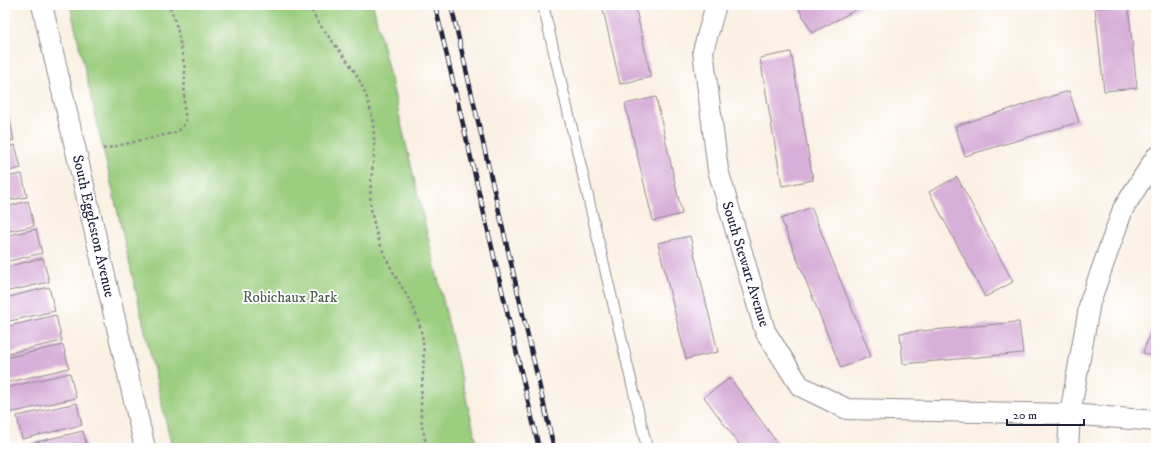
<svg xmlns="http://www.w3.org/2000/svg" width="1161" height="453" viewBox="0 0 1161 453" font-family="'IM FELL DW Pica',serif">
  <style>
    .green { fill: #9bce7f; stroke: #5e785d }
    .building { fill: #d8afd9 }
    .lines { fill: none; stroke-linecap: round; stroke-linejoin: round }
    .lane-casing { stroke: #8e898f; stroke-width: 12 }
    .street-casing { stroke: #8e898f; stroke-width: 22 }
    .path { stroke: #8e898f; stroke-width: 2.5; stroke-dasharray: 3 3; stroke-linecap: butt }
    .lane { stroke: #fff; stroke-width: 10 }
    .street { stroke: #fff; stroke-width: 20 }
    .rail-casing { stroke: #22223b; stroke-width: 4.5 }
    .rail { stroke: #fff; stroke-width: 3; stroke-dasharray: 9; stroke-linecap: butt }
    .labels { text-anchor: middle; stroke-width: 3.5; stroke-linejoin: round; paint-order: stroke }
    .street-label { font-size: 15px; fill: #22223b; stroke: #fff }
    .park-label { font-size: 15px; fill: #4c5e53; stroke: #fff }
  </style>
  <rect width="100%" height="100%" fill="#fff"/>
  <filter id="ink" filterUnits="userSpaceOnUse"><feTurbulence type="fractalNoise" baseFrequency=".025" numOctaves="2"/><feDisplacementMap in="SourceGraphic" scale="8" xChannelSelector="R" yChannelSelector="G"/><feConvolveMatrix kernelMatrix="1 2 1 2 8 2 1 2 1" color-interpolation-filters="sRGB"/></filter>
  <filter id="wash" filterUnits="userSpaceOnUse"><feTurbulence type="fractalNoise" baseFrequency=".012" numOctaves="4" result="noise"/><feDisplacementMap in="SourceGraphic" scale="16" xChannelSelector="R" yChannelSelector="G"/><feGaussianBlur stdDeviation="0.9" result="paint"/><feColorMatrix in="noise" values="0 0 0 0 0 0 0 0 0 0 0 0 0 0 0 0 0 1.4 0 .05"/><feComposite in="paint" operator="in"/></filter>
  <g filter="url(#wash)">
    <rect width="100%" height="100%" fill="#faf0e3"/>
    <polygon class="green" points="70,5 373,5 478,448 172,448"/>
    <g id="blocks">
      <g class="building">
        <polygon points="602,5 635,5 651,77 620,84"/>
        <polygon points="797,5 865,5 812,33"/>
        <polygon points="1128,5 1137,88 1104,91 1095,8"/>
        <polygon points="791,52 813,180 782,186 760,58"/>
        <polygon points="1069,91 1079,122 965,156 955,126"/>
        <polygon points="656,97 682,214 653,221 625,104"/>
        <polygon points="9,115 14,140 5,142 5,116"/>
        <polygon points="15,145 21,168 5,172 5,147"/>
        <polygon points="22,174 27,197 5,201 5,177"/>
        <polygon points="957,177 1013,282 985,297 929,192"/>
        <polygon points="28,201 34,226 5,232 5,207"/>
        <polygon points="811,207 871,356 841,368 781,219"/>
        <polygon points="36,229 42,253 5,262 5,236"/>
        <polygon points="690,236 718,352 686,359 658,243"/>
        <polygon points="43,258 49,282 5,292 5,267"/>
        <polygon points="49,287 55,311 5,322 5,298"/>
        <polygon points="56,315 62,341 5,354 5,327"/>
        <polygon points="1156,317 1156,358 1143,353"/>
        <polygon points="1019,322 1023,353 903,364 900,333"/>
        <polygon points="63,345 69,368 5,383 5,358"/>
        <polygon points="70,373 76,398 5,414 5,388"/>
        <polygon points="730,378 781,448 742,448 704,397"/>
        <polygon points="77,403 82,425 22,439 17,416"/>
        <polygon points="83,431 87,448 24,448 23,445"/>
      </g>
    </g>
  </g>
  <g filter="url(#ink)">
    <use href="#blocks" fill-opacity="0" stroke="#8e898f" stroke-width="1"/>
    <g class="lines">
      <defs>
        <polyline id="lane" points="543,5 647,448"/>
        <g id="street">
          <polyline points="42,5 145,448"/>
          <polyline points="716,5 703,51 718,170 765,331 800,386 847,409 1070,414 1156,421"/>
          <polyline points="1068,448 1070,414 1090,302 1123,209 1156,157"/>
        </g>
      </defs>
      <use href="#lane" class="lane-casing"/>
      <use href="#street" class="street-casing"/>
      <g class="path">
        <path d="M309 5C322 35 349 56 362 86 372 107 375 130 374 154 372 177 367 199 374 223 377 238 383 252 390 266 401 288 416 306 421 331 429 364 416 398 423 431 425 436 425 443 428 448"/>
        <polyline points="103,149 178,132 186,122 184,106 185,69 177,27 169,5"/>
      </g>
      <use href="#lane" class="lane"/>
      <use href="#street" class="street"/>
      <defs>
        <g id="rail">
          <polyline points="435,5 539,448"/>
          <polyline points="451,5 554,448"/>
        </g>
      </defs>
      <use href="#rail" class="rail-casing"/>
      <use href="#rail" class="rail"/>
    </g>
  </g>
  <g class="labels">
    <g class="street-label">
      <text transform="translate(94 226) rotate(77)" y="5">South Eggleston Avenue</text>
      <text transform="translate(746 264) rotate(73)" y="5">South Stewart Avenue</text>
    </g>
    <g class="park-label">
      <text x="290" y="302">Robichaux Park</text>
    </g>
  </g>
  <rect width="1161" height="453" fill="none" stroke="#fff" stroke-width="20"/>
  <path d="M1007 419v6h77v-6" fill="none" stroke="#22223b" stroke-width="2"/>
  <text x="1013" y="419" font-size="12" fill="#22223b" stroke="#ffffff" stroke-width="3" paint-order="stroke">20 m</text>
</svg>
